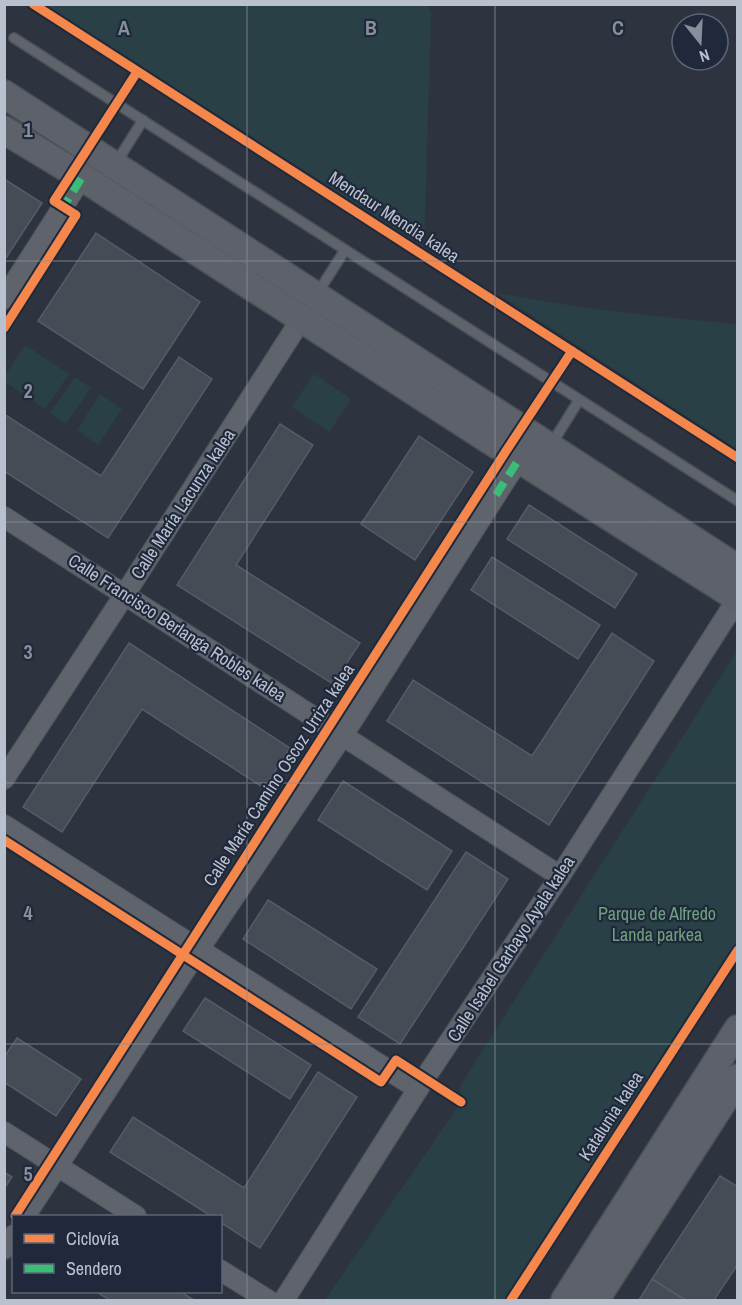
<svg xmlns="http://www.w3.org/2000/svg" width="742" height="1305" viewBox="0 0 742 1305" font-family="'Archivo Narrow',sans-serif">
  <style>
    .green { fill: #294046 }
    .building { fill: #464c56; stroke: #565c66; stroke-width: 1.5 }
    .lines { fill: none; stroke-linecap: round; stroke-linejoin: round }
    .lane-casing { stroke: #4c5059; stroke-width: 12 }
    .street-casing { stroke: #4c5059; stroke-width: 22 }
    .secondary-casing { stroke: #4c5059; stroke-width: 30 }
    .lane { stroke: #5e636c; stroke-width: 9 }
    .street { stroke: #5e636c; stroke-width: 20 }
    .secondary { stroke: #5c616a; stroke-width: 27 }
    .quiet { stroke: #3abd76; stroke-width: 8; stroke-dasharray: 15 8; stroke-linecap: butt }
    .cycleway-casing { stroke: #1f293b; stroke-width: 13 }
    .cycleway { stroke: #f5874c; stroke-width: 9 }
    .grid { fill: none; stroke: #888f9c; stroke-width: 1.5; stroke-opacity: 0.55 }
    .labels { text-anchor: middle; stroke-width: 4.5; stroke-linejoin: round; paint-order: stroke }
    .street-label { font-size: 18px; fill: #b9c0ce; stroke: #1f293b }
    .park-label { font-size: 18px; fill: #6ea17c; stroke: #1f293b }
    .grid-label { font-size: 20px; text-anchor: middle; font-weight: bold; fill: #888f9c; stroke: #1f293b; stroke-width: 4.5; stroke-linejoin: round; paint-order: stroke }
  </style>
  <rect width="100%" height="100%" fill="#2d343f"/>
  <g class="green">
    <polygon points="44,5 428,5 431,15 424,247"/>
    <path d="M497 293C576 308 657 317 737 324V449Z"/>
    <polygon points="25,345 69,374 45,409 5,382 5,376"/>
    <polygon points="314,374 351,399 329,432 292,407"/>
    <polygon points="75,377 91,388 66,424 50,413"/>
    <polygon points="100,394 122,409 98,445 77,430"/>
    <polygon points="737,651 737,944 507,1300 325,1300 461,1102 460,1086"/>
  </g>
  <g class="building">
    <polygon points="4,179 42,203 4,261"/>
    <polygon points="96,233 200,302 143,389 38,321"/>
    <polygon points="179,357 212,379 108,538 4,471 4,414 101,476"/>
    <polygon points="280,424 313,445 236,565 360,643 333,684 177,585"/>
    <polygon points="419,436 473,472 415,560 361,524"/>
    <polygon points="529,505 637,574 615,608 507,539"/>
    <polygon points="492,557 600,625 578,659 471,590"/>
    <polygon points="612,633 654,661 549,825 387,721 413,680 532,756"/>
    <polygon points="129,643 290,748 264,788 142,709 62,832 23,807"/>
    <polygon points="343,781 452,851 427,890 318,820"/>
    <polygon points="466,852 508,879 400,1044 358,1017"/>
    <polygon points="268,900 377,969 351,1009 243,939"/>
    <polygon points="205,998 311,1065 290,1099 183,1031"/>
    <polygon points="17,1038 81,1079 56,1116 4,1082 4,1057"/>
    <polygon points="318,1072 357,1097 260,1248 220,1222 220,1216 211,1216 110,1152 133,1117 244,1188"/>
    <polygon points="4,1172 12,1177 4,1189"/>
    <polygon points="720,1176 738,1187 738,1264 714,1300 685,1300 652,1279"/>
    <polygon points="652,1279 685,1300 639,1300"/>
    <polygon points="96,1292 181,1292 194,1300 110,1300"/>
  </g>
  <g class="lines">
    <defs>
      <g id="lane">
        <polyline points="14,38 738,501"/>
        <polyline points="116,163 143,120"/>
        <polyline points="317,294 345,250"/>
        <polyline points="551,445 579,400"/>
      </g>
      <g id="street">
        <polyline points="4,299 82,177"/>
        <polyline points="4,517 560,876"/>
        <polyline points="4,779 125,594 302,318"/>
        <polyline points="4,825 418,1089"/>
        <polyline points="4,1132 136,1216"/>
        <polyline points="25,1216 191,961 343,735 519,459"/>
        <polyline points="4,1249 14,1235"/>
        <polyline points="220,1270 268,1300"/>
        <polyline points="284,1300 425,1078 560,876 738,598"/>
      </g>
      <g id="secondary">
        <polyline points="4,94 738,569"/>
        <polyline points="4,130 82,177 519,459 738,598"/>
        <polyline points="565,1300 738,1029"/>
        <polyline points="595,1300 738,1078"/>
      </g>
    </defs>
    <use href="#lane" class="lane-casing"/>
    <use href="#street" class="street-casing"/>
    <use href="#secondary" class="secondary-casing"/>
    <use href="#lane" class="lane"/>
    <use href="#street" class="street"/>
    <use href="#secondary" class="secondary"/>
    <g class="quiet">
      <polyline points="61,211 82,177"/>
      <polyline points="496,495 519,459"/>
    </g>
    <defs>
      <g id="cycleway">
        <polyline points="33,4 738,458"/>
        <polyline points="4,328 76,215 54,201 137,72"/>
        <polyline points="4,840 381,1082 396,1060 461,1102"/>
        <polyline points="15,1216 506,451 572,351"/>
        <polyline points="511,1300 738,950"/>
      </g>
    </defs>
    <use href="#cycleway" class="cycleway-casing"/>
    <use href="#cycleway" class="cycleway"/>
  </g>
  <path class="grid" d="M247 4V1300M495 4V1300M4 261H738M4 522H738M4 783H738M4 1044H738"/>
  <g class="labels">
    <g class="street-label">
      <text transform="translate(394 217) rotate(33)" y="6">Mendaur Mendia kalea</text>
      <text transform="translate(183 504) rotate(-57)" y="6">Calle María Lacunza kalea</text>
      <text transform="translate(177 628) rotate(33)" y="6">Calle Francisco Berlanga Robles kalea</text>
      <text transform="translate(279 775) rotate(-57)" y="6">Calle María Camino Oscoz Urriza kalea</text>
      <text transform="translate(511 949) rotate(-57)" y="6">Calle Isabel Garbayo Ayala kalea</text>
      <text transform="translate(611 1116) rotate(-57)" y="6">Katalunia kalea</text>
    </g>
    <g class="park-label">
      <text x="657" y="920">Parque de Alfredo<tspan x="657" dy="21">Landa parkea</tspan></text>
    </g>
  </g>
  <g class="grid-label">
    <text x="124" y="35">A</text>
    <text x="371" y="35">B</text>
    <text x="618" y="35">C</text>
    <text x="28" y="137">1</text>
    <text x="28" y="398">2</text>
    <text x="28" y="659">3</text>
    <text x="28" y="920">4</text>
    <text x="28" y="1181">5</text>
  </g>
  <rect width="742" height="1305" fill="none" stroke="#b9c0ce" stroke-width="12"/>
  <rect x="12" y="1215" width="210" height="78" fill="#1f293b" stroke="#5d6576" stroke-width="1.5"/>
  <rect x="24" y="1234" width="30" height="9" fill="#f5874c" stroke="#5d6576" stroke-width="1.5"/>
  <text x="66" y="1245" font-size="18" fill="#b9c0ce">Ciclovía</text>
  <rect x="24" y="1264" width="30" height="9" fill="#3abd76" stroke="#5d6576" stroke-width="1.5"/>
  <text x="66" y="1275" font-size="18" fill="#b9c0ce">Sendero</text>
  <g transform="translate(700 42) rotate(162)"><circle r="28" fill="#1f293b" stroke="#5d6576" stroke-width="1.5"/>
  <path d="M0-4.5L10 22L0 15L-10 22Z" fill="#888f9c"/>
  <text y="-9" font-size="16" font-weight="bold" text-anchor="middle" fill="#b9c0ce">N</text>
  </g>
</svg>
